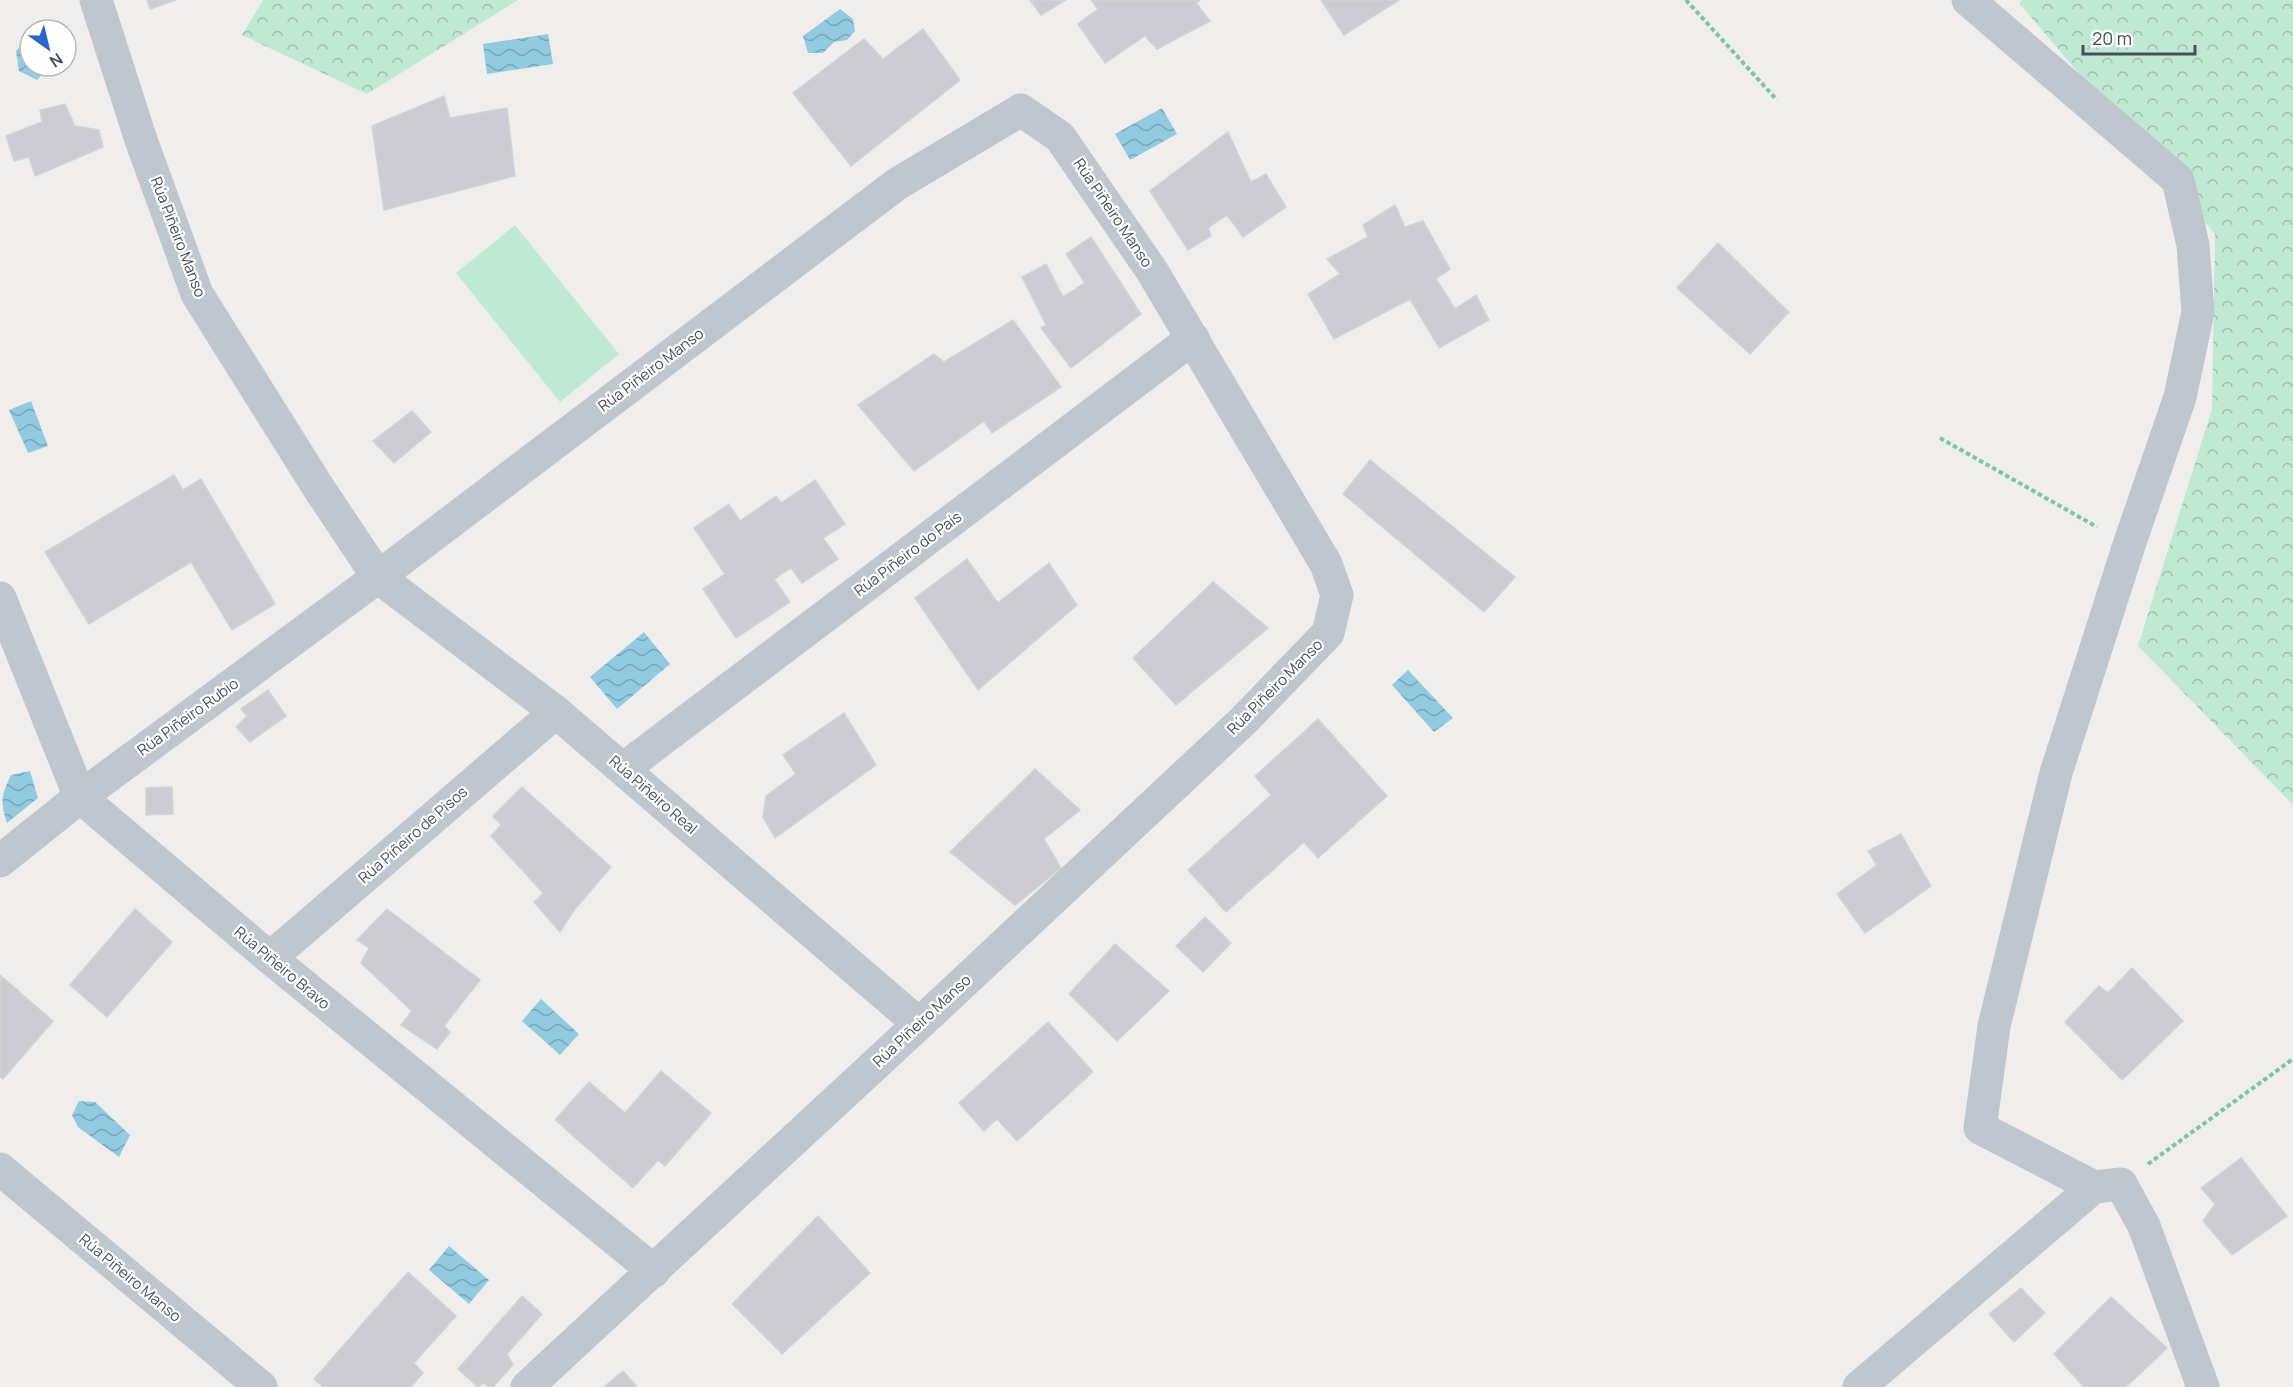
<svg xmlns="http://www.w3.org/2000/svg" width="2293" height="1387" viewBox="0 0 2293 1387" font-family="Manrope,sans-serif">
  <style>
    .forest { fill: url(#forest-crowns) }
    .pitch { fill: #c0e9d3 }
    .water { fill: url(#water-waves) }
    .building { fill: #ccccd2; stroke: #d2d3d8; stroke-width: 1.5 }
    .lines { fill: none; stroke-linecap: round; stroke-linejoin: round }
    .path { stroke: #7dc3a6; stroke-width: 4; stroke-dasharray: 4.5 3; stroke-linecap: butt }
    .minor { stroke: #c0c6ce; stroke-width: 33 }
    .labels { text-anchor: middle; stroke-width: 4.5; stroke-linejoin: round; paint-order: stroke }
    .street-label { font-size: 15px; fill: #484f58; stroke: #fff }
  </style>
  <defs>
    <pattern id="forest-crowns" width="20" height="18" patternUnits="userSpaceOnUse" patternTransform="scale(1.5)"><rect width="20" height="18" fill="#c0e9d3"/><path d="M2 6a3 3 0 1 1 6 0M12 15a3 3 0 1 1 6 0" fill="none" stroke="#9ebfae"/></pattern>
    <pattern id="water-waves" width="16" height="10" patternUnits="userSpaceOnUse" patternTransform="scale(1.5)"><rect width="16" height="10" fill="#92cae1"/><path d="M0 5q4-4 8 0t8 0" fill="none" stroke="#79a6b9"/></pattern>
  </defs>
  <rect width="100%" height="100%" fill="#f0eeed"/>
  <g class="forest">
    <polygon points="263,0 518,0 367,94 242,35"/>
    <polygon points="2022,0 2293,0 2293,805 2138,646 2212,409 2215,234 2019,3"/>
  </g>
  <polygon class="pitch" points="515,225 619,354 560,402 456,273"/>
  <g class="water">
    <polygon points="840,9 853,19 855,31 847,40 834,42 823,53 808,53 803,36"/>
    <polygon points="548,34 553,64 487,74 483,44"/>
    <polygon points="30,36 30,66 50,66 37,80 19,71 16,51"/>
    <polygon points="1162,108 1177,134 1130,160 1115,134"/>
    <polygon points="31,401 48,446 28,453 9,410"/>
    <polygon points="644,632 670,664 617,709 590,677"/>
    <polygon points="1408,670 1453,718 1434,732 1392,685"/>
    <path d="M30 771 38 798 7 823C0 802 1 796 11 775Z"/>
    <polygon points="541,999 579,1034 560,1055 522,1021"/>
    <polygon points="79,1101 95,1102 130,1135 119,1157 78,1127 72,1115"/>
    <polygon points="449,1246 489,1280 469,1304 429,1270"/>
  </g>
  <g class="building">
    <polygon points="147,0 176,0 150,9"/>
    <polygon points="1030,0 1066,0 1041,15"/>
    <polygon points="1091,0 1200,0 1196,3 1210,21 1157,49 1145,36 1105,63 1078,24 1098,9"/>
    <polygon points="1321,0 1399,0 1344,35"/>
    <polygon points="923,29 960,80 851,166 793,93 864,39 883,59"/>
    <polygon points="444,96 450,118 507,108 515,176 384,210 372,126"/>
    <polygon points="65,104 75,126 99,130 103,147 35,176 29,157 14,161 6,136 42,122 40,110"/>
    <polygon points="1228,132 1251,182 1266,174 1286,207 1243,237 1227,215 1208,228 1211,236 1188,250 1150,191"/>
    <polygon points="1395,205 1405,227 1423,221 1450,269 1436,279 1455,309 1476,295 1489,320 1439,348 1410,299 1334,339 1308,294 1340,274 1327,259 1368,237 1363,225"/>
    <polygon points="1091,237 1141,314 1071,368 1041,328 1046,325 1022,277 1046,264 1063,297 1085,283 1066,254"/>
    <polygon points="1718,243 1789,312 1750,354 1677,288"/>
    <polygon points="1013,320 1061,387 992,433 984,421 914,471 858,405 934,354 944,362"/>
    <polygon points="412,411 431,432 394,463 373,441"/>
    <polygon points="1370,460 1515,577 1484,612 1343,494"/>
    <polygon points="174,475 183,490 201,479 275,604 232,630 191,562 89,624 45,552"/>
    <polygon points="815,480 845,524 823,538 838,559 802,583 791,568 774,579 790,602 736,638 703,589 725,574 694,528 729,504 740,521 776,496 781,503"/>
    <polygon points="967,559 998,603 1049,563 1077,605 978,690 915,598"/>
    <polygon points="1213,582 1268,628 1176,705 1133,658"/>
    <polygon points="268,690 286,716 250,742 236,727 247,716 241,709"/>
    <polygon points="844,713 876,765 775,838 763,817 766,796 796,774 783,755"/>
    <polygon points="1318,719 1387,796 1318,858 1304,842 1226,912 1188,870 1271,795 1255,776"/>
    <polygon points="1035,769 1080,810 1044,839 1061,868 1015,905 950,852"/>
    <polygon points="172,787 173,814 146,815 146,788"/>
    <polygon points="522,787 611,867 575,909 560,932 534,902 543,893 491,836 501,825 493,816"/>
    <polygon points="1901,834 1931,886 1865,933 1837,894 1877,865 1868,851"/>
    <polygon points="135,909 172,942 107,1017 70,985"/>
    <polygon points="387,909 480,980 444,1026 450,1032 437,1049 401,1025 412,1011 361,963 369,948 357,940"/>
    <polygon points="1205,917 1231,943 1203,972 1176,946"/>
    <polygon points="1115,944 1169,991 1117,1041 1069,994"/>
    <polygon points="2132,968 2183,1021 2122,1080 2065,1022 2099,986 2108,993"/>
    <polygon points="0,975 53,1021 3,1079 0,1077"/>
    <polygon points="1048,1022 1093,1072 1017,1141 997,1119 984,1131 959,1103"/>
    <polygon points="661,1071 711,1113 665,1166 658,1160 633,1188 555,1120 589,1082 625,1113"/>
    <polygon points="2241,1158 2287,1216 2232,1255 2203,1221 2215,1204 2201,1188"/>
    <polygon points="818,1216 870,1273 782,1354 732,1304"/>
    <polygon points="408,1272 456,1316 414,1363 423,1373 411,1387 323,1387 314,1379"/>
    <polygon points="2021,1288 2045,1313 2014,1342 1989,1314"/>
    <polygon points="522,1296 542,1314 507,1354 513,1365 493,1387 488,1387 484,1383 478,1387 458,1369"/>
    <polygon points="2111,1297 2167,1348 2126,1387 2084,1387 2054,1354"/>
    <polygon points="623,1371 637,1387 604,1387"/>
  </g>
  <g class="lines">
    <g class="path">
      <polyline points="1686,0 1777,100"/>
      <polyline points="1940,438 2097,527"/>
      <polyline points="2148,1164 2293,1059"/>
    </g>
    <g class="minor">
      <polyline points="96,0 141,140 197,294 318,487 378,577 556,712 919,1024"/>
      <polyline points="1968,0 2178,180 2193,245 2198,312 2180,397 2129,545 2056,773 1994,1026 1980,1128 2094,1187 2121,1184 2144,1226 2203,1387"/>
      <polyline points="0,598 80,797 270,958 654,1271"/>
      <polyline points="623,769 1193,338"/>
      <polyline points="0,861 80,797 378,577 897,184 1021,110 1060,137 1152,271 1326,564 1337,595 1328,633 1243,721 919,1024 527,1387"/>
      <polyline points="270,958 556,712"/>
      <polyline points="0,1169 261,1387"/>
      <polyline points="1859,1387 2094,1187"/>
    </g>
  </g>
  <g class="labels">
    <g class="street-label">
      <text transform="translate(1113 213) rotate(56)" y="5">Rúa Piñeiro Manso</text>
      <text transform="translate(178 237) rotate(69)" y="5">Rúa Piñeiro Manso</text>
      <text transform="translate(651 370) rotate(-37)" y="5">Rúa Piñeiro Manso</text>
      <text transform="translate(908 554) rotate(-37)" y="5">Rúa Piñeiro do País</text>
      <text transform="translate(1275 687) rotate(-45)" y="5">Rúa Piñeiro Manso</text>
      <text transform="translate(188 717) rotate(-36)" y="5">Rúa Piñeiro Rubio</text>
      <text transform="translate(653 795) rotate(41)" y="5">Rúa Piñeiro Real</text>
      <text transform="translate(413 835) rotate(-41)" y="5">Rúa Piñeiro de Pisos</text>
      <text transform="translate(282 968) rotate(40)" y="5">Rúa Piñeiro Bravo</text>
      <text transform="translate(922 1021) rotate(-43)" y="5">Rúa Piñeiro Manso</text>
      <text transform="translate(130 1278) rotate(40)" y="5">Rúa Piñeiro Manso</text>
    </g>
  </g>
  <g transform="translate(48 48) rotate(146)"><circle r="28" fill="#ffffff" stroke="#b6b9bc" stroke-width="1.5"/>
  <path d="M0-4.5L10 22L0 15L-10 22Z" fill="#2e65c9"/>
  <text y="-9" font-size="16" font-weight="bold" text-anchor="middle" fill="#484f58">N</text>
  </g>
  <path d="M2083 45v9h112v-9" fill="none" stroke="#484f58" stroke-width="3"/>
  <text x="2092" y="45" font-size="18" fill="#484f58" stroke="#ffffff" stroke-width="4.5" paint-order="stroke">20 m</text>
</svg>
